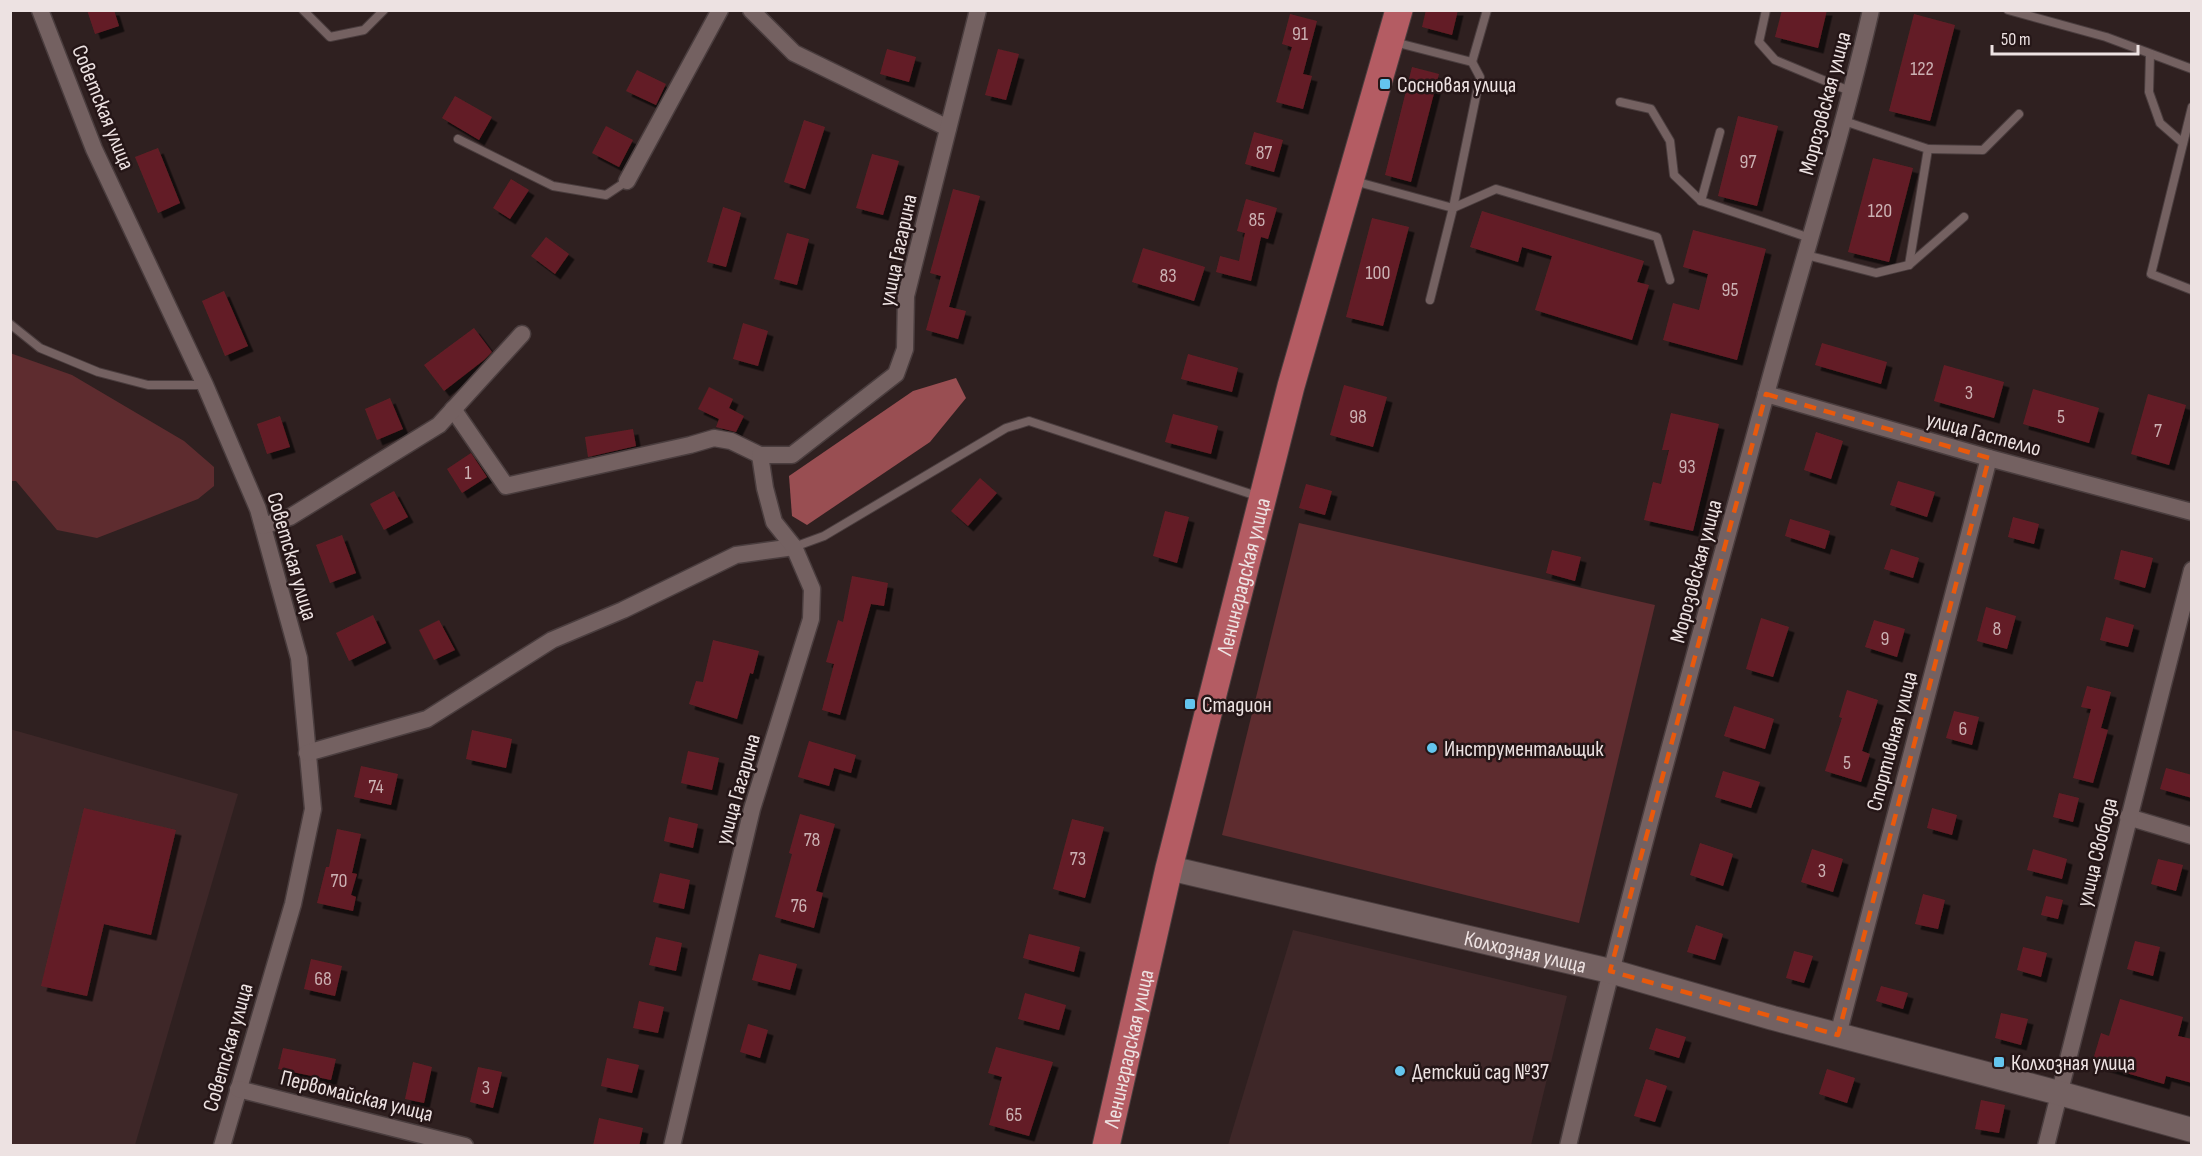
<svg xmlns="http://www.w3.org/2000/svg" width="2202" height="1156" viewBox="0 0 2202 1156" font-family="'Sofia Sans Condensed',sans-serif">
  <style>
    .built { fill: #3e2728 }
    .green { fill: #5e2c2f }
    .water { fill: #994e52 }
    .building { fill: #641e25; filter: url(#shadow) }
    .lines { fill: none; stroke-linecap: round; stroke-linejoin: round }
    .lane-casing { stroke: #4a3d3e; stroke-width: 10 }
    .street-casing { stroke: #4a3d3e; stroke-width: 19 }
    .secondary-casing { stroke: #4a3d3e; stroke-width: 26 }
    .primary-casing { stroke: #4a3d3e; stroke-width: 29 }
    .lane { stroke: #746161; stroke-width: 8 }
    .street { stroke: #746161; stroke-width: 16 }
    .secondary { stroke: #746161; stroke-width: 24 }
    .primary { stroke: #b45c63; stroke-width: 27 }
    .marked { fill: none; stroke: #e8590c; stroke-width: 4.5; stroke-dasharray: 12 8; stroke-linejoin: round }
    .poi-dot { fill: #64c5ee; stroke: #251617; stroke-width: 2 }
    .labels { text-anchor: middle; stroke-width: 5; stroke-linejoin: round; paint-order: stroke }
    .number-label { font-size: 20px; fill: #cbb1b3 }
    .poi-label { font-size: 22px; fill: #ede2e2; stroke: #251617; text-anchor: start }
    .street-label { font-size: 22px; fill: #ede2e2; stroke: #251617 }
  </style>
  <defs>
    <filter id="shadow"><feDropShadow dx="5.5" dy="5.5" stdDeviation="0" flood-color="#0009"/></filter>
  </defs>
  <rect width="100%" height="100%" fill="#2f2020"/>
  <g class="built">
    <polygon points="10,729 238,794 135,1145 11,1145"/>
    <polygon points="1293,930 1567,996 1531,1145 1228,1145"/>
  </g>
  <g class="green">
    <polygon points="10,353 72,375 184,441 214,467 214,486 198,499 97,538 57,530 16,481 11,481"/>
    <polygon points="1299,523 1655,605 1579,923 1222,835"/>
  </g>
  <polygon class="water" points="956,378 966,398 930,442 807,525 792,516 789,476 913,391"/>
  <g class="building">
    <polygon points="87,10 114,10 119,26 95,34"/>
    <polygon points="1426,10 1458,10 1452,35 1422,27"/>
    <polygon points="1782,10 1827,10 1818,48 1775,37"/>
    <polygon points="1290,14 1317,21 1303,74 1312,76 1303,109 1276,102 1292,47 1282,44"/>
    <polygon points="1914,14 1955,25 1930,121 1889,111"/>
    <polygon points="887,49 916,57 909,82 880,74"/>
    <polygon points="998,49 1019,54 1006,100 985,95"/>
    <polygon points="1412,67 1439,74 1411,182 1385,175"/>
    <polygon points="637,70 666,84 656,105 626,91"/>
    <polygon points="455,96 492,117 479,140 442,118"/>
    <polygon points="1738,116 1778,126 1757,206 1718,196"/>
    <polygon points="804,120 825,127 805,189 784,182"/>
    <polygon points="606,126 633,140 619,167 592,153"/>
    <polygon points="1254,132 1283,140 1274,172 1245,164"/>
    <polygon points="158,148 180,203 158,213 135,157"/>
    <polygon points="872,154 899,161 883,215 856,208"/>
    <polygon points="1873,158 1913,168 1889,262 1848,252"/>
    <polygon points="511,179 529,190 510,219 493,208"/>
    <polygon points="953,189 980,196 949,307 966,311 958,339 926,330 941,276 930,273"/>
    <polygon points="1246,199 1277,208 1268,239 1261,237 1251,281 1216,272 1220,256 1239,261 1245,233 1237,231"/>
    <polygon points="723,207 741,213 726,267 707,262"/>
    <polygon points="1482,211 1644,261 1637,282 1649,285 1632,340 1535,310 1552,256 1522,247 1518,262 1470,247"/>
    <polygon points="1372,218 1409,227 1383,326 1346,317"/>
    <polygon points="1693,230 1766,249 1737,360 1663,340 1673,303 1699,310 1708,274 1683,267"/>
    <polygon points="787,233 809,239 797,285 774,279"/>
    <polygon points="546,237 569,254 555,274 531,256"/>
    <polygon points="1143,248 1205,267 1194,301 1132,282"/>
    <polygon points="224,291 248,346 225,356 202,301"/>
    <polygon points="743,323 768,331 758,366 733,359"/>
    <polygon points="474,328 492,352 484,360 444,391 424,365"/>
    <polygon points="1822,343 1887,362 1881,384 1815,365"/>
    <polygon points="1188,354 1238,368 1232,392 1181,379"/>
    <polygon points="1944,365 2004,382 1994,418 1934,401"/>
    <polygon points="1344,385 1387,397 1373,447 1330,435"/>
    <polygon points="709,387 733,399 729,408 744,416 736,432 716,427 719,419 698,409"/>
    <polygon points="2033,389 2099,408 2089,443 2023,424"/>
    <polygon points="2148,394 2186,405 2169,465 2131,454"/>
    <polygon points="390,398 403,429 377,440 365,409"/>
    <polygon points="1671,413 1719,424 1693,531 1644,520 1653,482 1661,484 1669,450 1662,450"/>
    <polygon points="1173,414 1218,426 1211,454 1165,442"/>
    <polygon points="280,416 290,447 267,454 257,424"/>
    <polygon points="633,429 636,446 588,457 585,437"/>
    <polygon points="1816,432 1843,441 1831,479 1804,470"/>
    <polygon points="471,453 487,477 462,493 447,469"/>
    <polygon points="980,478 997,493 968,526 951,511"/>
    <polygon points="1898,481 1935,492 1927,517 1890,505"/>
    <polygon points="1306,484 1332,491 1325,515 1299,508"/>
    <polygon points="394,491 408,517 384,530 370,504"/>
    <polygon points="1165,511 1189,517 1177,563 1153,556"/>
    <polygon points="2013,517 2039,524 2034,544 2008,537"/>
    <polygon points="1790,519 1830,531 1825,549 1785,536"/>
    <polygon points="342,535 356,573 330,583 316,545"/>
    <polygon points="1891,549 1919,558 1913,578 1884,569"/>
    <polygon points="1552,550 1581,557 1575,581 1546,573"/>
    <polygon points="2121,550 2153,558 2145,588 2114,579"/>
    <polygon points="852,576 888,583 884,606 871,604 840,715 822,710 834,664 826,662 838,620 843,622"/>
    <polygon points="1986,607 2016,616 2007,649 1977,641"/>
    <polygon points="373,615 386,643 349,661 336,633"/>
    <polygon points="2106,617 2134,625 2128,647 2100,640"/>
    <polygon points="1761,618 1789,627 1773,677 1746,669"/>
    <polygon points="439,620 455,650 434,660 419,630"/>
    <polygon points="1874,620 1905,629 1897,657 1865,647"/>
    <polygon points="713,640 759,651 753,674 750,673 737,719 689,704 696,681 703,682"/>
    <polygon points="2087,686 2111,692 2101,728 2108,730 2093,783 2073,778 2091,709 2081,707"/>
    <polygon points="1847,690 1878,700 1862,751 1870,754 1861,782 1825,771 1842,718 1839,717"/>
    <polygon points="1734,706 1774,719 1765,749 1724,736"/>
    <polygon points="1954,711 1979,717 1972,745 1946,738"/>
    <polygon points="472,730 512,739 506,768 466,759"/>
    <polygon points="809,741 856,755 851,773 834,768 829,786 798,777"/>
    <polygon points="688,751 719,758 712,790 681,783"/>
    <polygon points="361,766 398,774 391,805 354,797"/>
    <polygon points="2166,768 2192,775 2192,798 2160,789"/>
    <polygon points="1723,771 1760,782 1751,808 1715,797"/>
    <polygon points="2059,793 2079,798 2073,822 2053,817"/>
    <polygon points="84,808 176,830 151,935 104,924 87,996 41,986"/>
    <polygon points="1932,808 1957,815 1952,835 1927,828"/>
    <polygon points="800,814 835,824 816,891 823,893 814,928 775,917 792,854 789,853"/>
    <polygon points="669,817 698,824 693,848 664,841"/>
    <polygon points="1072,819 1104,827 1085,898 1053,889"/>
    <polygon points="337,829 361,834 352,873 357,874 351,895 356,897 353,911 317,903 326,867 329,867"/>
    <polygon points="1700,843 1733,854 1723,886 1690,875"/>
    <polygon points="1812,849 1843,859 1833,892 1801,882"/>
    <polygon points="2033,849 2067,859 2062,879 2027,870"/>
    <polygon points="2158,859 2183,865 2176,891 2151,884"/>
    <polygon points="660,873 690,880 684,909 653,902"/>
    <polygon points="1923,894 1945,900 1938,929 1915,924"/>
    <polygon points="2046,896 2063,900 2058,919 2041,915"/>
    <polygon points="1696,925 1723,934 1715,960 1687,952"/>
    <polygon points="1029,934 1080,947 1074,972 1023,958"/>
    <polygon points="656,937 682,943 676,971 649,965"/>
    <polygon points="2135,941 2160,947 2153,976 2127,969"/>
    <polygon points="2023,947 2047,953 2041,977 2017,970"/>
    <polygon points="1794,951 1813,956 1804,983 1786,978"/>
    <polygon points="759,954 797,964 790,990 752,980"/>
    <polygon points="311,959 342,966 335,996 304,989"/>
    <polygon points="1881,986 1908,993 1903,1009 1876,1001"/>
    <polygon points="1025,993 1066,1005 1059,1030 1018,1019"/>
    <polygon points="2120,999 2183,1017 2178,1036 2192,1039 2192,1083 2166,1076 2164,1084 2092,1063 2101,1033 2109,1036"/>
    <polygon points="639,1001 664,1007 658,1033 633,1028"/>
    <polygon points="2001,1013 2028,1019 2021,1045 1995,1038"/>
    <polygon points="748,1024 768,1030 760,1058 740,1052"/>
    <polygon points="1656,1028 1686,1037 1679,1058 1649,1049"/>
    <polygon points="996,1047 1053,1062 1029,1136 989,1125 1002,1077 988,1073"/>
    <polygon points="283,1048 336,1059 331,1080 278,1069"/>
    <polygon points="607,1058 639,1065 632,1093 601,1086"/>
    <polygon points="413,1062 432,1067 424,1103 405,1099"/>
    <polygon points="478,1067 502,1072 493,1108 470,1102"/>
    <polygon points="1827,1069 1855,1078 1847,1103 1819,1094"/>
    <polygon points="1646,1079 1667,1086 1655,1122 1634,1116"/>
    <polygon points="1981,1100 2005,1105 1999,1133 1975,1129"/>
    <polygon points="599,1118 643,1128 639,1146 593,1146"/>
  </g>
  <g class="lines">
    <defs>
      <g id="lane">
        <polyline points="303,10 330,37 364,30 384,10"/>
        <polyline points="1766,10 1759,42 1775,60 1852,92"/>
        <polyline points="2008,10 2106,37 2192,69"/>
        <polyline points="1394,42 1472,62 1480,77 1453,208 1430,300"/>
        <polyline points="2150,54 2149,92 2160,123 2183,143"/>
        <polyline points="1472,62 1487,10"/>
        <polyline points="1620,102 1651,109 1670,141 1674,175 1701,201"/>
        <polyline points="2192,107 2151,274 2192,290"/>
        <polyline points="1844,121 1928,149 1909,265"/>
        <polyline points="1720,132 1701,201 1810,238"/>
        <polyline points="458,139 553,186 606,195 627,181"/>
        <polyline points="1928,149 1983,150 2019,114"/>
        <polyline points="1354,181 1453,208 1496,189 1657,237 1670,280"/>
        <polyline points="1806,255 1876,273 1909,265 1964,217"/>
        <polyline points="10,324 40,348 98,372 148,385 205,385"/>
        <polyline points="794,547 824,536 1006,428 1029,421 1260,497"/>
      </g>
      <g id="street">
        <polyline points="40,10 94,149 205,385 258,509 299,658 313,809 293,904 222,1146"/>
        <polyline points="751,10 794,53 948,128"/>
        <polyline points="627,181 720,10"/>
        <polyline points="1766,394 1989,458 2192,512"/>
        <polyline points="453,409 506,486 690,445 714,438 731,441 760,455"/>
        <polyline points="263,526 290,517 439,425 522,334"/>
        <polyline points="307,753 427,719 552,640 623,610 736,555 794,547"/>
        <polyline points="2128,817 2192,836"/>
        <polyline points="1838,1035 1989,458"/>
        <polyline points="238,1089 465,1146"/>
        <polyline points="672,1146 752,809 811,619 812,589 794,547 774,522 765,488 760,455 792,455 896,374 905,349 906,296 978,10"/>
        <path d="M1568 1146C1628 895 1697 646 1765 398 1800 268 1841 141 1871 10"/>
        <polyline points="2046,1146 2192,570"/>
      </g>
      <g id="secondary">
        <path id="s1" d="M1169 868 1610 971 1773 1018 2059 1093 2192 1130"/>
      </g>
      <g id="primary">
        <path id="s2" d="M1106 1146 1169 868 1291 386 1399 10"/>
      </g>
    </defs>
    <use href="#lane" class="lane-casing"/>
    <use href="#street" class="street-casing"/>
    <use href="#secondary" class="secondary-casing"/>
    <use href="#primary" class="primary-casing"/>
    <use href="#lane" class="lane"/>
    <use href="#street" class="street"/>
    <use href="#secondary" class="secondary"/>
    <use href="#primary" class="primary"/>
  </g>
  <path class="marked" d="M1766 394 1989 458 1838 1035 1610 971Z"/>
  <g class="poi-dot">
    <rect x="1379" y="78" width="12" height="12" rx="3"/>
    <rect x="1184" y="698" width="12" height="12" rx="3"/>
    <circle cx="1432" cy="748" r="6"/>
    <rect x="1993" y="1056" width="12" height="12" rx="3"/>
    <circle cx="1400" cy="1071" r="6"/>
  </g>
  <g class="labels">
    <g class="number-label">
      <text x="1300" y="40">91</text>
      <text x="1922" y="75">122</text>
      <text x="1264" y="159">87</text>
      <text x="1748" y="168">97</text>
      <text x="1880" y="217">120</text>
      <text x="1257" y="226">85</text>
      <text x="1378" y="279">100</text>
      <text x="1168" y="282">83</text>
      <text x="1730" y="296">95</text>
      <text x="1969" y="399">3</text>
      <text x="1358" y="423">98</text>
      <text x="2061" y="423">5</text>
      <text x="2158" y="437">7</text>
      <text x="1687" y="473">93</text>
      <text x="468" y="479">1</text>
      <text x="1997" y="635">8</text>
      <text x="1885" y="645">9</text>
      <text x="1963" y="735">6</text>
      <text x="1847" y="769">5</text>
      <text x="376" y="793">74</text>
      <text x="812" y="846">78</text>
      <text x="1078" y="865">73</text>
      <text x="1822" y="877">3</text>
      <text x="339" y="887">70</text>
      <text x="799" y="912">76</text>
      <text x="323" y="985">68</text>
      <text x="486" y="1094">3</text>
      <text x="1014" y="1121">65</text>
    </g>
    <g class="poi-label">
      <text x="1397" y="92">Сосновая улица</text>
      <text x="1202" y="712">Стадион</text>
      <text x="1444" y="756">Инструментальщик</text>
      <text x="2011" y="1070">Колхозная улица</text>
      <text x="1412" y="1079">Детский сад №37</text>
    </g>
    <g class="street-label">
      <text transform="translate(1824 103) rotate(-75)" y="8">Морозовская улица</text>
      <text transform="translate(104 107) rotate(68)" y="8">Советская улица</text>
      <text transform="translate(897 250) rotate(-78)" y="8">улица Гагарина</text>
      <text transform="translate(1984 433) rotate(15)" y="8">улица Гастелло</text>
      <text transform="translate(293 556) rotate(74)" y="8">Советская улица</text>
      <text transform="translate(1695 571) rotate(-75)" y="8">Морозовская улица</text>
      <text dy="8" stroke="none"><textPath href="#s2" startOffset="586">Ленинградская улица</textPath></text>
      <text transform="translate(1891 741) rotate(-75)" y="8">Спортивная улица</text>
      <text transform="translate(737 789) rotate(-74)" y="8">улица Гагарина</text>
      <text transform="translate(2096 852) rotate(-76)" y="8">улица Свобода</text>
      <text dy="8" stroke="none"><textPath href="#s1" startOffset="366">Колхозная улица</textPath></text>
      <text transform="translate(227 1047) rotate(-74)" y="8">Советская улица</text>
      <text dy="8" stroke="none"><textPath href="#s2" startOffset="100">Ленинградская улица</textPath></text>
      <text transform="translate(357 1095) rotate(14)" y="8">Первомайская улица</text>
    </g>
  </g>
  <rect width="2202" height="1156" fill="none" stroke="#ede2e2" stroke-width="24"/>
  <path d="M1992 45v9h146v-9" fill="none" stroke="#ede2e2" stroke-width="3"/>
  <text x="2001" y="45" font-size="18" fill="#ede2e2" stroke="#251617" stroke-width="4.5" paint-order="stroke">50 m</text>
</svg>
